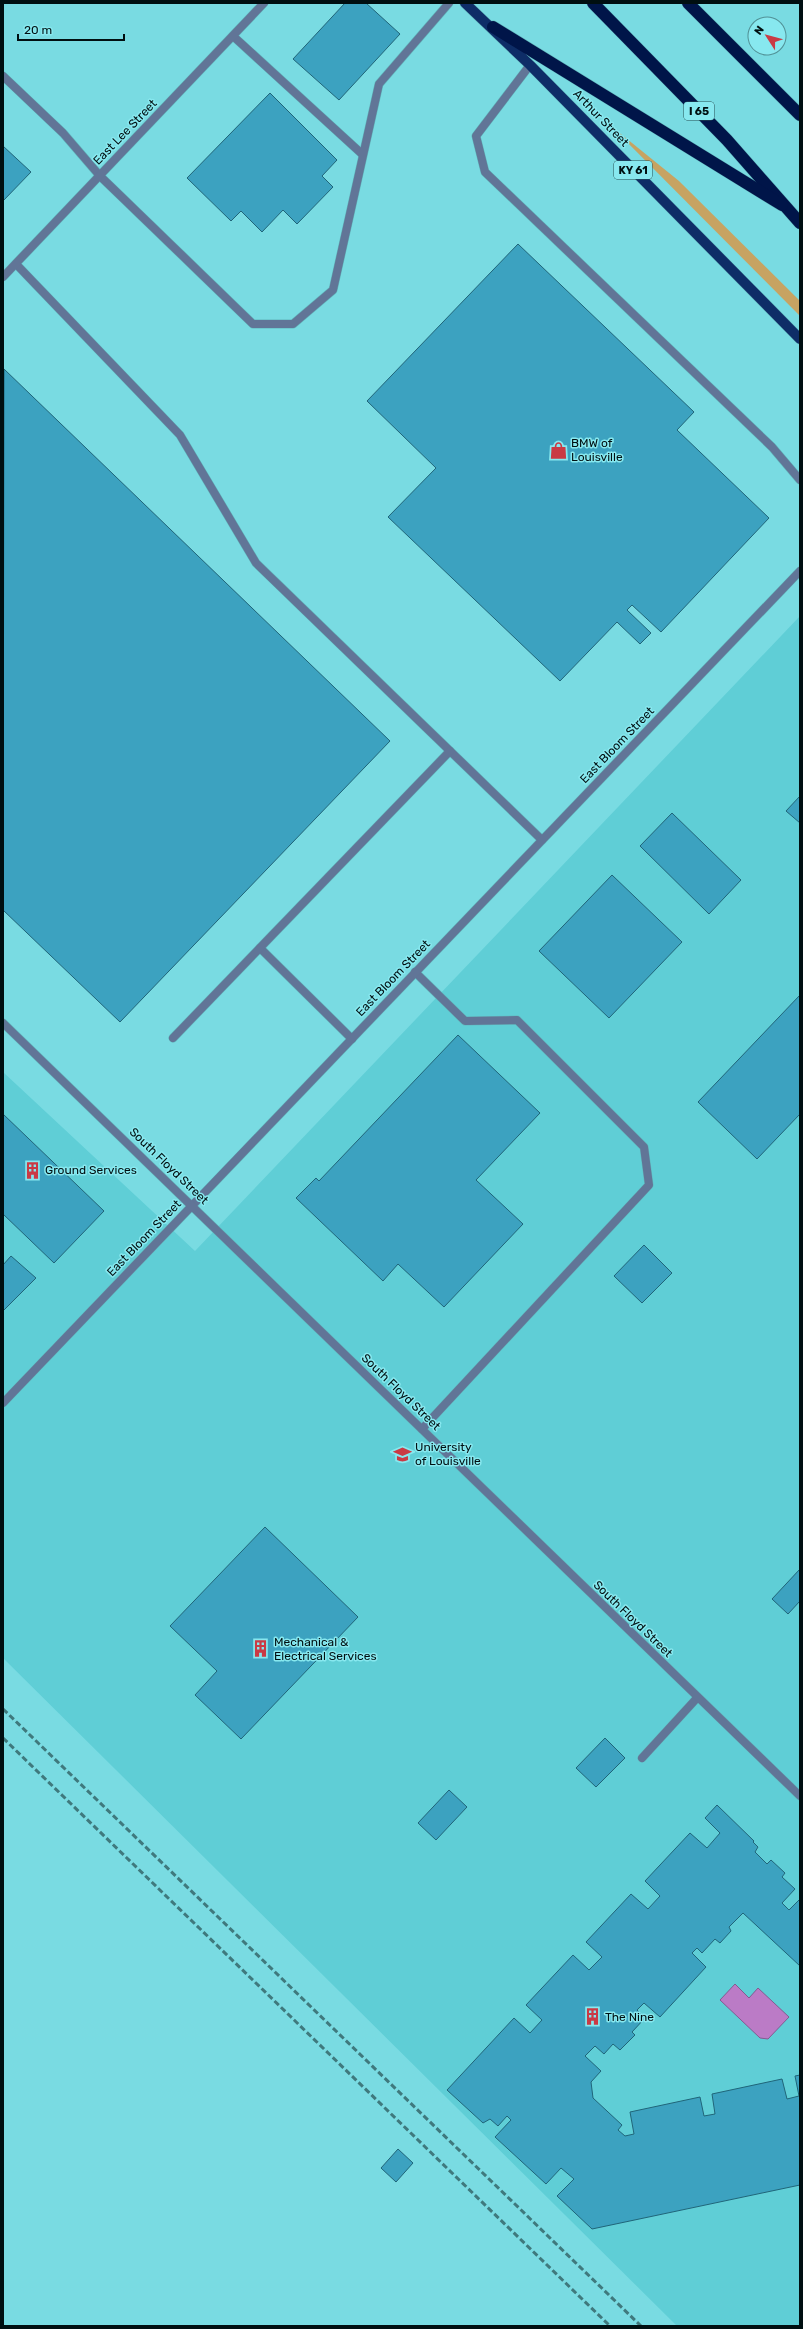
<svg xmlns="http://www.w3.org/2000/svg" width="803" height="2329" viewBox="0 0 803 2329" font-family="Rubik,sans-serif">
  <style>
    .built { fill: #5fced6 }
    .green { fill: #c7a362 }
    .water { fill: #bb7bc6; stroke: #835b90 }
    .building { fill: #3ca2c0; stroke: #206579 }
    .lines { fill: none; stroke-linecap: round; stroke-linejoin: round }
    .service-casing { stroke: #63b6bc; stroke-width: 9 }
    .minor-casing { stroke: #63b6bc; stroke-width: 9 }
    .tertiary-casing { stroke: #63b6bc; stroke-width: 9 }
    .primary-casing { stroke: #63b6bc; stroke-width: 11 }
    .motorway-casing { stroke: #63b6bc; stroke-width: 13 }
    .service { stroke: #617597; stroke-width: 8 }
    .minor { stroke: #617597; stroke-width: 8 }
    .tertiary { stroke: #617597; stroke-width: 8 }
    .primary { stroke: #0e2d67; stroke-width: 10 }
    .motorway { stroke: #001549; stroke-width: 12 }
    .rail { stroke: #3f797d; stroke-width: 3; stroke-dasharray: 6 3; stroke-linecap: butt }
    .labels { text-anchor: middle; stroke-width: 3; stroke-linejoin: round; paint-order: stroke }
    .shield { fill: #87e8ef; stroke: #285054; stroke-width: 1 }
    .shield-label { font-size: 11px; font-weight: bold; fill: #000f11 }
    .street-label { font-size: 12px; fill: #000f11; stroke: #87e8ef }
    .poi-label { font-size: 12px; fill: #000f11; stroke: #87e8ef; text-anchor: start }
  </style>
  <rect width="100%" height="100%" fill="#79dbe2"/>
  <polygon class="built" points="800,616 800,2326 677,2326 3,1658 3,1072 195,1251"/>
  <polygon class="green" points="611,126 679,181 800,301 800,316"/>
  <polygon class="water" points="735,1984 749,1998 758,1988 789,2017 768,2039 760,2038 720,2000"/>
  <g class="building">
    <polygon points="345,3 366,3 400,34 339,100 293,59"/>
    <polygon points="270,93 337,160 322,176 333,187 297,224 283,210 262,232 241,211 231,221 187,178"/>
    <polygon points="3,146 31,172 3,201"/>
    <polygon points="518,244 694,412 677,430 769,518 661,632 632,605 627,610 651,633 640,644 617,622 560,681 388,517 436,468 367,401"/>
    <polygon points="4,369 390,741 120,1022 3,910"/>
    <polygon points="800,796 800,823 786,811"/>
    <polygon points="672,813 741,880 709,914 640,846"/>
    <polygon points="612,875 682,942 609,1018 539,951"/>
    <polygon points="800,995 800,1114 757,1159 698,1102"/>
    <polygon points="458,1035 540,1113 476,1180 523,1224 444,1307 398,1264 383,1281 296,1198 316,1178 319,1181"/>
    <polygon points="3,1114 104,1211 54,1263 3,1214"/>
    <polygon points="644,1245 672,1273 642,1303 614,1276"/>
    <polygon points="11,1256 36,1278 3,1311 3,1265"/>
    <polygon points="265,1527 358,1617 241,1739 195,1695 217,1671 170,1626"/>
    <polygon points="800,1569 800,1601 788,1614 772,1599"/>
    <polygon points="605,1738 625,1758 596,1787 576,1768"/>
    <polygon points="449,1790 467,1807 436,1840 418,1823"/>
    <polygon points="717,1805 754,1841 753,1842 758,1847 755,1852 767,1864 771,1860 785,1873 782,1877 795,1889 782,1903 789,1910 800,1899 800,1966 743,1913 729,1927 731,1931 720,1943 715,1939 702,1953 697,1948 692,1953 706,1967 660,2017 644,2003 637,2010 645,2018 632,2032 635,2035 620,2050 613,2044 604,2054 595,2046 585,2056 601,2071 591,2082 593,2098 622,2125 618,2130 625,2136 634,2134 630,2112 700,2097 704,2116 715,2114 712,2094 782,2079 787,2099 799,2096 795,2076 800,2075 800,2185 592,2229 557,2196 574,2179 561,2168 546,2184 495,2137 511,2120 507,2116 498,2126 490,2119 483,2123 447,2090 514,2018 530,2033 542,2020 526,2005 573,1955 589,1970 602,1957 586,1942 631,1894 648,1909 660,1896 645,1881 690,1833 707,1848 720,1833 705,1818"/>
    <polygon points="398,2149 413,2163 396,2182 381,2168"/>
  </g>
  <g class="lines">
    <defs>
      <g id="service">
        <polyline points="233,36 362,154"/>
        <polyline points="530,65 476,136 485,172 772,447 800,480"/>
        <polyline points="3,76 63,133 100,176 253,324 293,324 333,290 379,84 449,3"/>
        <polyline points="16,264 180,435 256,563 542,840"/>
        <polyline points="260,948 352,1039"/>
        <polyline points="415,972 465,1021 517,1020 644,1147 649,1185 422,1429"/>
        <polyline points="173,1038 450,751"/>
        <polyline points="642,1758 697,1698"/>
      </g>
      <g id="minor">
        <polyline points="3,277 264,3"/>
        <polyline points="3,1403 800,571"/>
      </g>
      <polyline id="tertiary" points="3,1023 800,1796"/>
      <polyline id="primary" points="465,3 530,65 800,339"/>
      <g id="motorway">
        <polyline points="593,3 727,140 800,223"/>
        <polyline points="688,3 800,115"/>
        <polyline points="493,27 782,205"/>
      </g>
    </defs>
    <use href="#service" class="service-casing"/>
    <use href="#minor" class="minor-casing"/>
    <use href="#tertiary" class="tertiary-casing"/>
    <use href="#primary" class="primary-casing"/>
    <use href="#motorway" class="motorway-casing"/>
    <use href="#service" class="service"/>
    <use href="#minor" class="minor"/>
    <use href="#tertiary" class="tertiary"/>
    <use href="#primary" class="primary"/>
    <use href="#motorway" class="motorway"/>
    <g class="rail">
      <polyline points="3,1709 641,2326"/>
      <polyline points="3,1738 610,2326"/>
    </g>
  </g>
  <defs>
    <symbol id="shop-bare" viewBox="-9 -9 18 18"><path d="M-5-2.5h2.3a2.7 3.5 0 0 1 5.4 0H5L5.5 6h-11ZM-1.5-2.5h3a1.5 2.3 0 0 0-3 0Z" fill="#ca3a44" stroke="#87e8ef" stroke-width="2.5" paint-order="stroke"/></symbol>
    <symbol id="building-bare" viewBox="-9 -9 18 18"><path d="M-4-6H4V6H1V3H-1V6H-4ZM-2.5-4.3h1.7v1.8h-1.7ZM.8-4.3h1.7v1.8H.8ZM-2.5-1h1.7V.8h-1.7ZM.8-1h1.7V.8H.8Z" fill="#ca3a44" stroke="#87e8ef" stroke-width="2.5" paint-order="stroke"/></symbol>
    <symbol id="university-bare" viewBox="-9 -9 18 18"><path d="M0-5L7-2L0 1L-7-2ZM-4 1L0 2.5L4 1V4Q0 6-4 4Z" fill="#ca3a44" stroke="#87e8ef" stroke-width="2.5" paint-order="stroke"/></symbol>
  </defs>
  <g fill-rule="evenodd">
    <use href="#shop-bare" x="546" y="438" width="25" height="25"/>
    <use href="#building-bare" x="20" y="1158" width="25" height="25"/>
    <use href="#university-bare" x="390" y="1442" width="25" height="25"/>
    <use href="#building-bare" x="248" y="1636" width="25" height="25"/>
    <use href="#building-bare" x="580" y="2004" width="25" height="25"/>
  </g>
  <g class="labels">
    <g class="shield">
      <rect x="684" y="102" width="30" height="18" rx="3"/>
      <rect x="614" y="161" width="38" height="18" rx="3"/>
    </g>
    <g class="shield-label">
      <text x="699" y="115">I 65</text>
      <text x="633" y="174">KY 61</text>
    </g>
    <g class="street-label">
      <text transform="translate(601 118) rotate(46)" y="4">Arthur Street</text>
      <text transform="translate(125 132) rotate(-46)" y="4">East Lee Street</text>
      <text transform="translate(617 745) rotate(-46)" y="4">East Bloom Street</text>
      <text transform="translate(393 978) rotate(-46)" y="4">East Bloom Street</text>
      <text transform="translate(169 1166) rotate(44)" y="4">South Floyd Street</text>
      <text transform="translate(144 1238) rotate(-46)" y="4">East Bloom Street</text>
      <text transform="translate(401 1392) rotate(44)" y="4">South Floyd Street</text>
      <text transform="translate(633 1619) rotate(44)" y="4">South Floyd Street</text>
    </g>
    <g class="poi-label">
      <text x="571" y="447">BMW of<tspan x="571" dy="14">Louisville</tspan></text>
      <text x="45" y="1174">Ground Services</text>
      <text x="415" y="1451">University<tspan x="415" dy="14">of Louisville</tspan></text>
      <text x="274" y="1646">Mechanical &amp;<tspan x="274" dy="14">Electrical Services</tspan></text>
      <text x="605" y="2021">The Nine</text>
    </g>
  </g>
  <rect width="803" height="2329" fill="none" stroke="#000f11" stroke-width="8"/>
  <g transform="translate(767 36) rotate(306)"><circle r="19" fill="#87e8ef" stroke="#519196"/>
  <path d="M0-3L7 15L0 10L-7 15Z" fill="#ca3a44"/>
  <text y="-6" font-size="11" font-weight="bold" text-anchor="middle" fill="#000f11">N</text>
  </g>
  <path d="M18 34v6h106v-6" fill="none" stroke="#000f11" stroke-width="2"/>
  <text x="24" y="34" font-size="12" fill="#000f11" stroke="#87e8ef" stroke-width="3" paint-order="stroke">20 m</text>
</svg>
